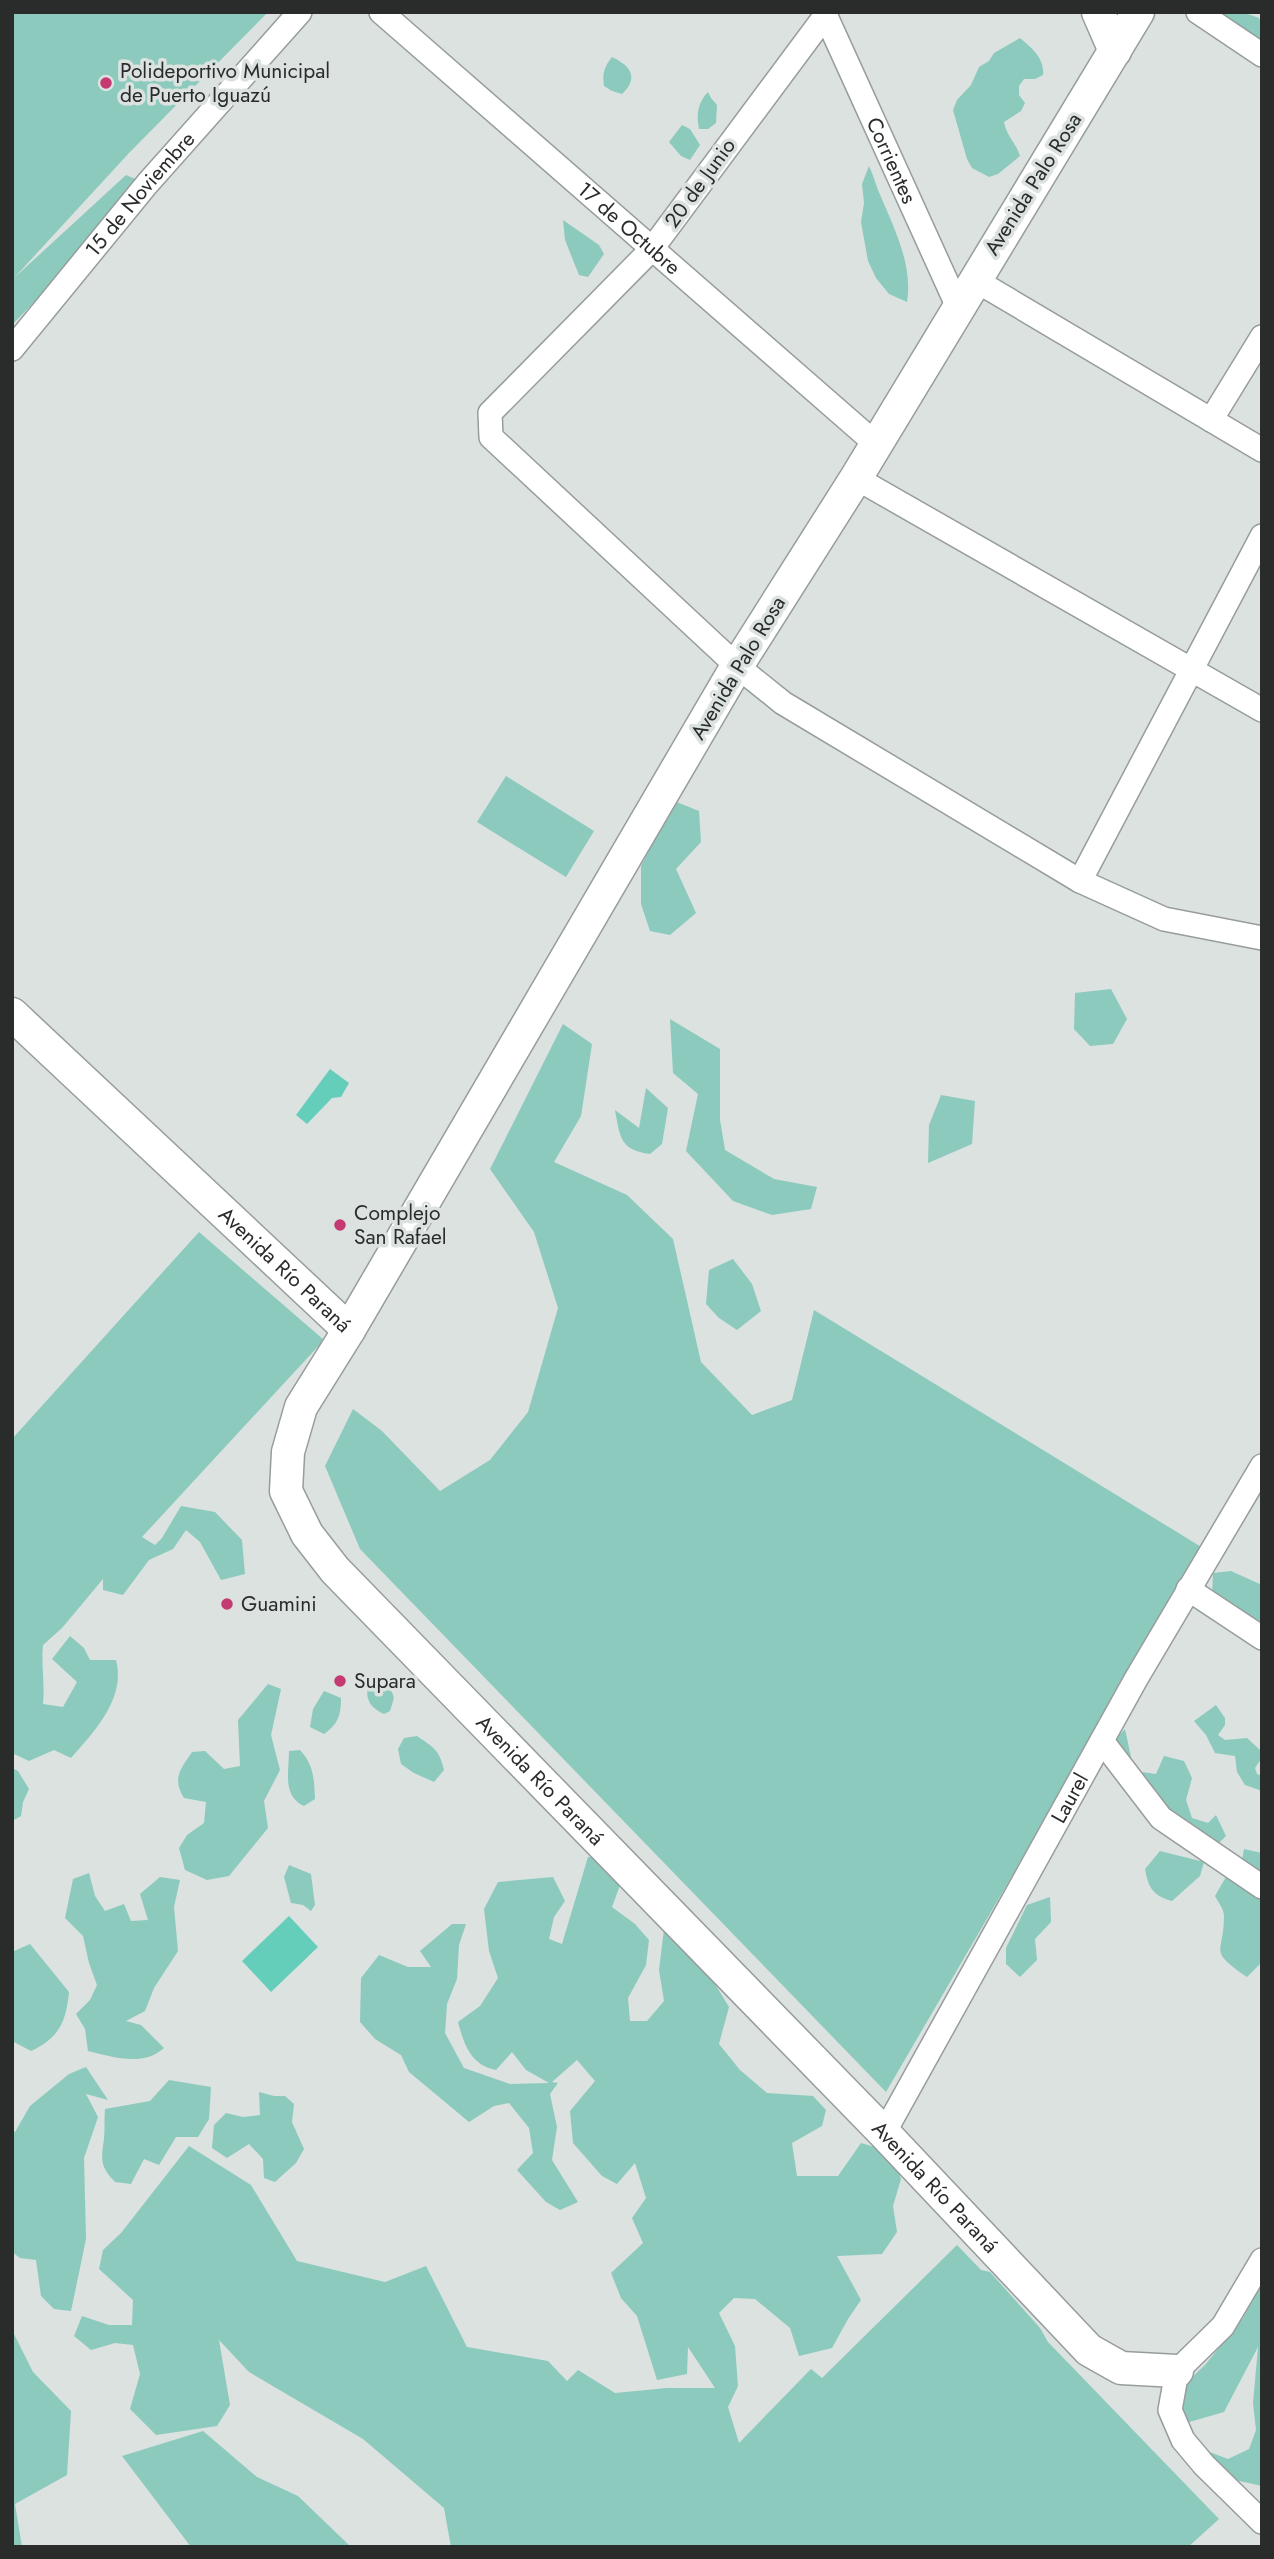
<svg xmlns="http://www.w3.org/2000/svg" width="1274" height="2559" viewBox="0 0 1274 2559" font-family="Jost,sans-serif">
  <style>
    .green { fill: #8ccabd }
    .water { fill: #65cebb }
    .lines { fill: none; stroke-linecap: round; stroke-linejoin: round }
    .minor-casing { stroke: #979d9c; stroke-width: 26 }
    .secondary-casing { stroke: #979d9c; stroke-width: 35 }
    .minor { stroke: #fff; stroke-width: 23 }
    .secondary { stroke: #fff; stroke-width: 32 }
    .poi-dot { fill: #c43a73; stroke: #dbe2e0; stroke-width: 2.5 }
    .labels { text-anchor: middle; stroke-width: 7; stroke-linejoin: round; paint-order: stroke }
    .poi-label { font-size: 21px; fill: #2a2c2c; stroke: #dbe2e0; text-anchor: start }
    .street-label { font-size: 21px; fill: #2a2c2c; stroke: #dbe2e0 }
  </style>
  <rect width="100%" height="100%" fill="#dbe2e0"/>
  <g class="green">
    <polygon points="12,12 268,12 129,153 14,278 126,175 147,184 12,325"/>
    <polygon points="1188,12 1242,12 1259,18 1262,25 1262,52"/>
    <path d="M1020 38C1032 48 1045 59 1043 75L1035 79H1024L1019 86V95L1025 103 1021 111 1004 122C1006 135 1016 143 1020 156L998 174 989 177 972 168 967 159 953 110 957 100 971 85 979 67 989 61 994 53Z"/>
    <path d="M612 57C631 66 639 78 622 94L612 91 604 86C602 74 604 67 612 57Z"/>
    <path d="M708 92 711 98 717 105 716 123 708 129H699C696 114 698 102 708 92Z"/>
    <polygon points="682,125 690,129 700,145 690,160 681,156 669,142"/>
    <path d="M869 166C874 176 876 187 881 197 895 230 913 266 907 302L889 294 876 278 868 261 861 222 864 203 862 184Z"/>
    <polygon points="563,220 599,245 604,254 588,277 579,275 565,240"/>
    <polygon points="506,776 594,831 566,877 477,822"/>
    <polygon points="674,801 699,811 701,842 676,869 696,913 670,935 650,931 641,904 641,866"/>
    <polygon points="1111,989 1127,1019 1113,1044 1090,1046 1074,1029 1075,993"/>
    <polygon points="670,1019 720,1049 720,1120 725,1150 774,1179 817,1187 811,1209 772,1215 733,1201 686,1151 698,1094 673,1073"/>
    <polygon points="563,1024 592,1044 581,1116 554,1162 627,1195 673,1239 701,1362 752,1415 792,1400 814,1310 1203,1548 886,2092 360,1549 325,1466 353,1409 382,1431 440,1491 490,1460 528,1412 558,1308 534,1232 490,1169"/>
    <path d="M646 1088 668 1108 662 1144 650 1154C620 1150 620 1137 615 1110L639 1128Z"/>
    <polygon points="941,1095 975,1101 972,1144 928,1163 929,1125"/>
    <path d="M199 1232 324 1340 142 1537 155 1545 162 1538 181 1506 215 1512 242 1540 245 1574 221 1580 200 1542 186 1530 173 1549 149 1560 123 1595 103 1590V1579L62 1628 43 1645C41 1665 45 1684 43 1704L63 1707 77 1682 52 1659 70 1636 84 1648 90 1660H116C126 1698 95 1731 71 1758L54 1750 29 1761 12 1753V1439Z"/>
    <polygon points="733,1259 752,1284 761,1311 737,1330 719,1318 706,1304 709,1270"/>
    <polygon points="1231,1571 1262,1585 1262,1628 1212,1597 1213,1573"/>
    <path d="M371 1677 390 1686 394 1698 390 1711 384 1714C366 1706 364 1694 371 1677Z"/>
    <path d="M268 1684 281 1689 271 1735 280 1770 264 1801 268 1828 229 1876 207 1880 185 1870 179 1848 187 1835 204 1823 206 1802 184 1798C172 1778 180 1770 192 1752L205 1751 224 1769 240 1766 238 1720Z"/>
    <path d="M324 1691 341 1698C341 1715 338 1724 324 1734L310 1727 313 1709Z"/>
    <polygon points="1216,1705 1225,1718 1225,1725 1218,1735 1225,1740 1247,1738 1260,1750 1261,1759 1255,1768 1257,1774 1262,1776 1262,1791 1245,1785 1237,1772 1235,1756 1215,1753 1206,1735 1194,1721"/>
    <polygon points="1125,1729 1134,1771 1156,1774 1164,1756 1184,1761 1192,1778 1186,1800 1192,1818 1208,1823 1216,1815 1226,1836 1206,1856 1111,1744"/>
    <path d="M417 1736C434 1748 439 1749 444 1770L434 1782 414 1773 401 1764 398 1749 404 1738Z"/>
    <path d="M300 1750C314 1765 314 1779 315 1799L304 1806C282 1796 289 1772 289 1751Z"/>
    <polygon points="12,1768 18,1771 29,1789 23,1802 21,1816 12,1821"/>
    <path d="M1244 1849 1262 1853V1872L1251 1881 1262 1894V1962L1247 1977C1207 1949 1224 1955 1224 1916 1224 1909 1218 1902 1215 1896L1227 1875 1240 1872Z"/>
    <path d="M1160 1851 1204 1862 1200 1876 1172 1901C1153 1896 1148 1887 1145 1869Z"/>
    <path d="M588 1857 616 1859 626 1869 612 1907 635 1924 649 1940 646 1965 628 1998 630 2021H647L664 2001 659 1970 664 1929 701 1961 729 2007 719 2044 740 2070 767 2093 813 2096 826 2110 822 2126 792 2143 797 2176H838L861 2143 892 2152 901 2179 893 2206 897 2232 882 2254 837 2256 861 2300 848 2319 832 2348 799 2356 790 2328 755 2299 734 2298 719 2313 735 2346 738 2386 728 2407 739 2443 811 2369 822 2378 957 2245 981 2270 990 2272 1040 2328 1048 2342 1219 2519 1188 2547H451L444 2508 363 2439 249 2372 219 2340 230 2405 217 2426 156 2435 130 2409 140 2374 133 2345 115 2343 91 2350 74 2336 82 2316 109 2325H132L133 2300 99 2269 103 2250 121 2233 189 2146 251 2185 297 2261 385 2282 426 2266 467 2347 548 2361 567 2381 578 2370 615 2393 667 2388H715L688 2347 687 2374 657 2380 637 2316 621 2298 611 2273 643 2243 632 2218 646 2198 635 2163 617 2184 602 2176 573 2143 570 2111 595 2081 577 2060 552 2082 558 2083 550 2094 557 2127 552 2160 578 2202 560 2210 546 2202 517 2170 533 2153 529 2128 509 2103 494 2106 469 2122 409 2072 401 2055 375 2039 360 2022 361 1978 379 1955 408 1967H431L420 1951 452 1924H466L459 1945 457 1979 447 2004 445 2033 464 2068 510 2084 549 2083 526 2070 512 2052 496 2070C471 2065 464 2045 458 2022L480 2006 498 1978 489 1951 484 1909 498 1882 553 1877 565 1901 554 1917 549 1939 562 1944Z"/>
    <polygon points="289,1865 311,1874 315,1905 311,1911 303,1905 291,1903 284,1877"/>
    <path d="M89 1873 95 1896 105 1911 124 1904 131 1921 148 1920 140 1894 160 1877 180 1880 174 1907 178 1951 154 1988 145 2011 126 2021 141 2025 164 2048C143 2067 113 2057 88 2051L85 2029 76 2014 90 2000 97 1985 89 1963 83 1936 65 1918 73 1879Z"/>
    <polygon points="1050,1897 1051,1922 1035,1939 1037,1960 1020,1977 1006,1964 1006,1948 1027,1905"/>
    <path d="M30 1944 69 1992C66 2022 59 2038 31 2051L12 2041V1952Z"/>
    <polygon points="86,2067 108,2100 86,2094 98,2117 84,2158 86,2239 71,2311 54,2309 41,2296 36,2260 20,2258 12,2252 12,2130 15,2132 30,2106 69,2074"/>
    <path d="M169 2080 211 2087 209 2119 198 2137H176L159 2165 144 2159 131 2184 115 2182C100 2166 101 2160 104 2139 105 2130 104 2119 105 2109L150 2101Z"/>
    <polygon points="259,2092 274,2096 285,2096 294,2104 292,2122 304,2149 296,2163 275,2182 264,2178 263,2159 249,2144 227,2158 212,2148 214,2125 226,2113 243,2117 260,2115"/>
    <polygon points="1262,2283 1262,2486 1235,2480 1186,2443 1228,2459 1249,2449 1256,2430 1253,2403 1258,2347 1224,2412 1179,2425 1173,2395 1205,2365 1243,2318"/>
    <polygon points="12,2330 33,2372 71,2411 67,2475 15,2504 22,2547 12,2547"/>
    <polygon points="203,2431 257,2477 298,2496 351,2547 191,2547 122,2456"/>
  </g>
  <g class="water">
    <polygon points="330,1069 349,1083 341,1097 332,1098 307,1124 296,1115"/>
    <polygon points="289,1916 318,1947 271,1992 242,1961"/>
  </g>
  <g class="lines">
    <defs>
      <g id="minor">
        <path id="s1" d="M381 12 876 444"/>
        <path id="s2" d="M824 12 958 307"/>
        <polyline points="1198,12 1262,55"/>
        <polyline points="825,16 651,250 490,413 491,437 737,666 783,703 1080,881 1164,919 1262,938"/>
        <polyline points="975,280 1262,450"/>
        <path id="s3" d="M12 349 147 184 300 12"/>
        <polyline points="1211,420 1262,337"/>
        <polyline points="856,478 1262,710"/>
        <polyline points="1080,881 1262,536"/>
        <polyline points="1188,1589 1262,1638"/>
        <polyline points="1102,1741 1161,1818 1262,1887"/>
        <path id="s4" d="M884 2133 1136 1679 1262 1466"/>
        <polyline points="1262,2260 1223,2326 1177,2371 1170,2410 1183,2440 1204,2465 1262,2522"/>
      </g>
      <g id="secondary">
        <polyline points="1098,12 1115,51"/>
        <path id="s5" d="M1138 12 856 478 737 666 349 1330 301 1407 288 1452 286 1491 307 1534 335 1570 884 2133 1089 2350 1121 2368 1177 2371"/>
        <path id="s6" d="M12 1014 349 1330"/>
      </g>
    </defs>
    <use href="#minor" class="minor-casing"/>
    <use href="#secondary" class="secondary-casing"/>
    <use href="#minor" class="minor"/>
    <use href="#secondary" class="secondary"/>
  </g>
  <g class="poi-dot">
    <circle cx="106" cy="83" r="7"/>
    <circle cx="340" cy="1225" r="7"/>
    <circle cx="227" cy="1604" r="7"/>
    <circle cx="340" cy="1681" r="7"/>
  </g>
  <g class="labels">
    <g class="poi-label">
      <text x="120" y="78">Polideportivo Municipal<tspan x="120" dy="24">de Puerto Iguazú</tspan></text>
      <text x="354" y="1220">Complejo<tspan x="354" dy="24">San Rafael</tspan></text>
      <text x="241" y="1611">Guamini</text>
      <text x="354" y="1688">Supara</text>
    </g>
    <g class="street-label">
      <text dy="7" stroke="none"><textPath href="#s2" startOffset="163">Corrientes</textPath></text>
      <text transform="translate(700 183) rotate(-54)" y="7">20 de Junio</text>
      <text transform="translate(1033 184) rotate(-58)" y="7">Avenida Palo Rosa</text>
      <text dy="7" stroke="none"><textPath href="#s3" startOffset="201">15 de Noviembre</textPath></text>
      <text dy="7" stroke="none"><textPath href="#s1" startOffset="329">17 de Octubre</textPath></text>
      <text transform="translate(738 668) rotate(-59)" y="7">Avenida Palo Rosa</text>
      <text dy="7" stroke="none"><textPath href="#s6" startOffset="374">Avenida Río Paraná</textPath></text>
      <text dy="7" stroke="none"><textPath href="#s5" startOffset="2100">Avenida Río Paraná</textPath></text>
      <text dy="7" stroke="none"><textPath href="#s4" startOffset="383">Laurel</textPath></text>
      <text dy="7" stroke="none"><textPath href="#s5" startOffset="2667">Avenida Río Paraná</textPath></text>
    </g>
  </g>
  <rect width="1274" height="2559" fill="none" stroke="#2a2c2c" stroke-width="28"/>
</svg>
